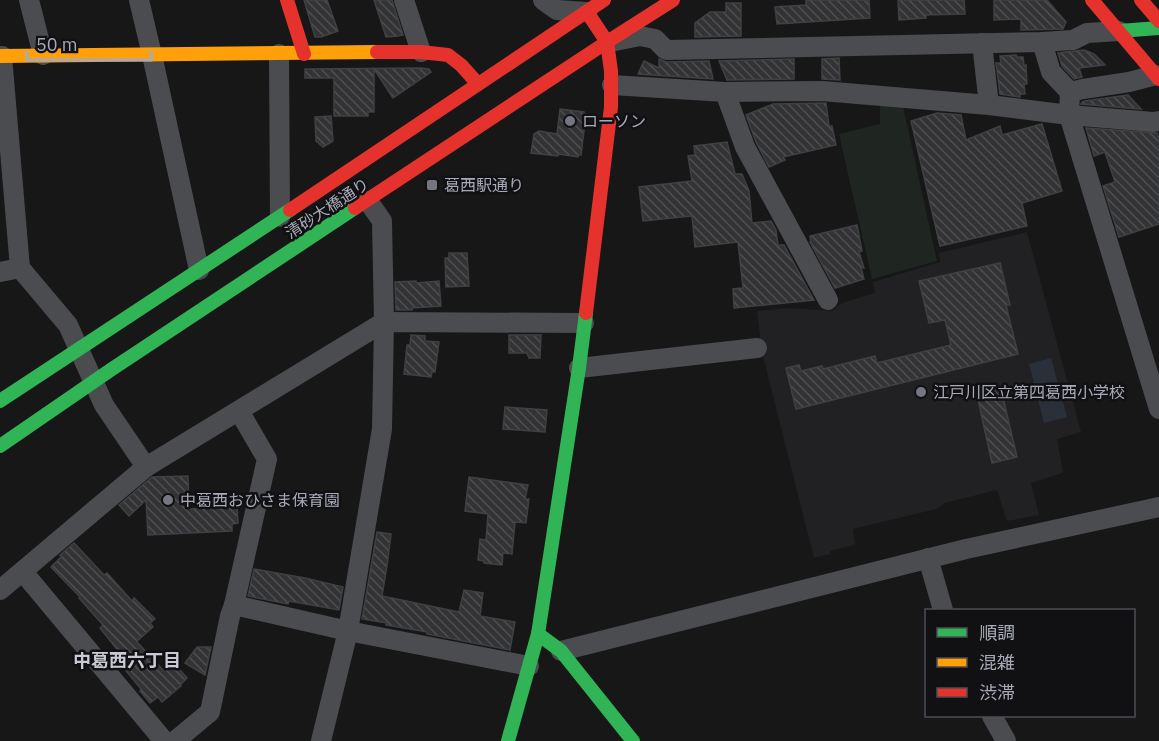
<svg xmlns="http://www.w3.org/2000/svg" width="1159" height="741" viewBox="0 0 1159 741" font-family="'IBM Plex Sans','Noto Sans JP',sans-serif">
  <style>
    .built { fill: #212123 }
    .park { fill: #1f2621 }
    .water { fill: #2a3039 }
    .building { fill: url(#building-back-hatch); stroke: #3f4043; stroke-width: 1.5 }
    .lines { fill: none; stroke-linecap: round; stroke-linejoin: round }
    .street { stroke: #4b4c50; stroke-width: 20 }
    .fast { stroke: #30b455; stroke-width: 14 }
    .slow { stroke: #ff9f0a; stroke-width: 14 }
    .jam { stroke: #e5322d; stroke-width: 14 }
    .poi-dot { fill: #757780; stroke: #111113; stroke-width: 2 }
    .labels { text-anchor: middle; stroke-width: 5; stroke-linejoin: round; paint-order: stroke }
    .poi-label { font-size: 16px; fill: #a8aab8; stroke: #111113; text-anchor: start }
    .street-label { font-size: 16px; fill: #a8aab8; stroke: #111113 }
    .neighbourhood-label { font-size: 18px; font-weight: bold; fill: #c9cad4; stroke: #111113 }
  </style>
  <defs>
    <pattern id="building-back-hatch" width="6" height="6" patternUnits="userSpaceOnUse" patternTransform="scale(1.5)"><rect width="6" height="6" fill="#333335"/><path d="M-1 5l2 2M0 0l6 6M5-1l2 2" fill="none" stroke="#4e4e50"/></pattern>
  </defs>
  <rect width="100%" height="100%" fill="#171717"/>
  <polygon class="built" points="1027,232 1081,432 1057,439 1063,473 1031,483 1039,515 1007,521 997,490 945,503 936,509 853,529 855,545 830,551 830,554 814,558 762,352 757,311 790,308 832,311 842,303 875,293 873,282 940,262 939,253"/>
  <polygon class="park" points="880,101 902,102 937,261 872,279 839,134 880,124"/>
  <polygon class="water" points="1051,358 1067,417 1044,423 1029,364"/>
  <g class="building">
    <polygon points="304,0 327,0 338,31 321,37 315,37"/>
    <polygon points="374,0 392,0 403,35 398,36 386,37"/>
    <polygon points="806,0 869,0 870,18 777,24 775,7 806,5"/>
    <polygon points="898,0 964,0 965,14 926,15 926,18 899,20"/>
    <polygon points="994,0 1047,0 1066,22 1063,29 1021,30 1021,19 994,20"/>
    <polygon points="726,3 741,3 741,36 695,37 695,23 710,12 726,12"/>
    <polygon points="1084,50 1094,54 1105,65 1079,68 1082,77 1074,79 1062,66 1058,53"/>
    <polygon points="1016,55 1017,57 1023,57 1024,66 1026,65 1027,84 1024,84 1025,94 1020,94 1020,97 1000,94 996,63 1001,63 1000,56"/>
    <polygon points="839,58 840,80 822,79 822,59"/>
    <polygon points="659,59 666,62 709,61 713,79 638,74 644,61 659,68"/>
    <polygon points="794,59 794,79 727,80 719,61"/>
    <polygon points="420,68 429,69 431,72 393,98 374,69 374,112 368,112 368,116 334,116 334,78 305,78 305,69 309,69"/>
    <polygon points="1128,95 1141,109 1081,104 1082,102 1085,101"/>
    <polygon points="826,103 829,126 832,126 836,145 783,157 785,160 769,167 756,142 746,115 773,104"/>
    <polygon points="560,109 584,112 584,114 586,114 581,155 578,155 578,157 558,154 558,156 531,153 534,134 539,131 557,134"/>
    <polygon points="937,113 961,115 966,140 1000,126 1002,135 1042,124 1062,191 1022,203 1027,226 940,246 911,121"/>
    <polygon points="331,116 333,141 323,147 316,141 315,117"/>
    <polygon points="1086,128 1157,133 1159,139 1159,224 1119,237 1103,186 1115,182 1105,152 1094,156"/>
    <polygon points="727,142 735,174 742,174 749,191 752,223 771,221 776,230 778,245 784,245 814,300 734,308 733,289 743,288 738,242 695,247 692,216 643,221 639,187 692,181 688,156 695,155 694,146"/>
    <polygon points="857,225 862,251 859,252 864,268 861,268 864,279 835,288 810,242 811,242 810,236"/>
    <polygon points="449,253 467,253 469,286 446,287 445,258 449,258"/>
    <polygon points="1000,263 1010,305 1006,305 1018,354 796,409 786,368 799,365 801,371 822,366 823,369 875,356 877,363 951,345 945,320 929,323 919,281"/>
    <polygon points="416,281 416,283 439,281 441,306 412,308 412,310 396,310 395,282"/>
    <polygon points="411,335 425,336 425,341 439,342 435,372 432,372 431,377 404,374 407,345 410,345"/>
    <polygon points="509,335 541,335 540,358 529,358 527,353 509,353"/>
    <polygon points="1001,389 1017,457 992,463 977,395"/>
    <polygon points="505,407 547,410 545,432 503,429"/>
    <polygon points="188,476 189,509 237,507 238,523 232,524 232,531 148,535 146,500 129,516 119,505 152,477"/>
    <polygon points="469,477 528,485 525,499 529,499 526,523 515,522 512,554 503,553 502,565 484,563 484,561 478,560 480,539 486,540 488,514 465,511"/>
    <polygon points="377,532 391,534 387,566 382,596 459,612 464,590 483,593 480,616 515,622 510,650 427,634 427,632 386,625 387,623 362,619"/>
    <polygon points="74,543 104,575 107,573 132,601 134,598 155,619 150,623 153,627 137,641 137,642 163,670 173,662 187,678 180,685 181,686 162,702 158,697 150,703 140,691 141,689 119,662 124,658 100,628 103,625 79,598 80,597 51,567 62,556 60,555"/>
    <polygon points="254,569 305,578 343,587 339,610 289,601 288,604 248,596"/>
    <polygon points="197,647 211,647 205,675 185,663"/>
  </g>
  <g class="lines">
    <g class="street">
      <polyline points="29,0 43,55"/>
      <polyline points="139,0 152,55 199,270"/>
      <polyline points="404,0 421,52"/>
      <polyline points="543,0 557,10 587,12"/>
      <polyline points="615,41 640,36 655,39 666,50 1042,42 1073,40 1087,33 1119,31"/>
      <polyline points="1042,42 1051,72 1070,92 1069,115 1159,409"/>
      <polyline points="982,43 989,105"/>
      <polyline points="279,54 280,217"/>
      <polyline points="2,56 20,268 68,325 104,405 146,467"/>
      <polyline points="612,85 725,92 822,91 989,105 1069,115 1153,122 1159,121"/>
      <polyline points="725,92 745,147 828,300"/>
      <polyline points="1070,92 1083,89 1129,82 1156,75"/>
      <polyline points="0,272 20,268"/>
      <polyline points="579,368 757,348"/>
      <polyline points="928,558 943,610"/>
      <polyline points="23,572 164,741"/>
      <polyline points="0,590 146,467 384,322 584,323"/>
      <polyline points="234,605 348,631 529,666"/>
      <polyline points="561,651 966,549 1159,507"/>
      <polyline points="992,716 1006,741"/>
      <polyline points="175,741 210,712 230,616 234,605 267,459 239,411"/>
      <polyline points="321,741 348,631 382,429 384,322 382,221 368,201"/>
    </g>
    <g class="fast">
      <polyline points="1119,31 1159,28"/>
      <polyline points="0,401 290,210"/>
      <polyline points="0,446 112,369 355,208"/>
      <polyline points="538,634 561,651 633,741"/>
      <polyline points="508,741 538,634 579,368 586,313"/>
    </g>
    <polyline class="slow" points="0,56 377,52"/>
    <g class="jam">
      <polyline points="287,0 304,54"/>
      <polyline points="1092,0 1159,79"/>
      <polyline points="1141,0 1159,21"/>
      <polyline points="377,52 421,52 448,55 461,65 478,84"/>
      <polyline points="355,208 607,42 673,0"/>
      <polyline points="290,210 604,0"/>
      <polyline points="586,313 611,107 611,71 607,42 587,12"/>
    </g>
  </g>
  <g class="poi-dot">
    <circle cx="570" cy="121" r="6"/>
    <rect x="426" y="179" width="12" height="12" rx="3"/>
    <circle cx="921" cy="392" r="6"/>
    <circle cx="168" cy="500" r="6"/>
  </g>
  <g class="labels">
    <g class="poi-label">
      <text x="582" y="127">ローソン</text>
      <text x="444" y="191">葛西駅通り</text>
      <text x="933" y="398">江戸川区立第四葛西小学校</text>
      <text x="180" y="506">中葛西おひさま保育園</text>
    </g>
    <g class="street-label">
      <text transform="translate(327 208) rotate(-33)" y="6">清砂大橋通り</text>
    </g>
    <g class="neighbourhood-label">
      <text x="127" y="667">中葛西六丁目</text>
    </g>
  </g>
  <rect x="925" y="609" width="210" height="108" fill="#111113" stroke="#4d4e55" stroke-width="1.5"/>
  <rect x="937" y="628" width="30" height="9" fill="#30b455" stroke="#4d4e55" stroke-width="1.5"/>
  <text x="979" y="639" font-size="18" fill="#a8aab8">順調</text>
  <rect x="937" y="658" width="30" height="9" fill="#ff9f0a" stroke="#4d4e55" stroke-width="1.5"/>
  <text x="979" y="669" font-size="18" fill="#a8aab8">混雑</text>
  <rect x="937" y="688" width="30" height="9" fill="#e5322d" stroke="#4d4e55" stroke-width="1.5"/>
  <text x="979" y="699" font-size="18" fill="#a8aab8">渋滞</text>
  <path d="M27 51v9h124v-9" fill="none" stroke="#a8aab8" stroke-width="3"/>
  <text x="36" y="51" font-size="18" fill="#a8aab8" stroke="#111113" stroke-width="4.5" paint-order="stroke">50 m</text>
</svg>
